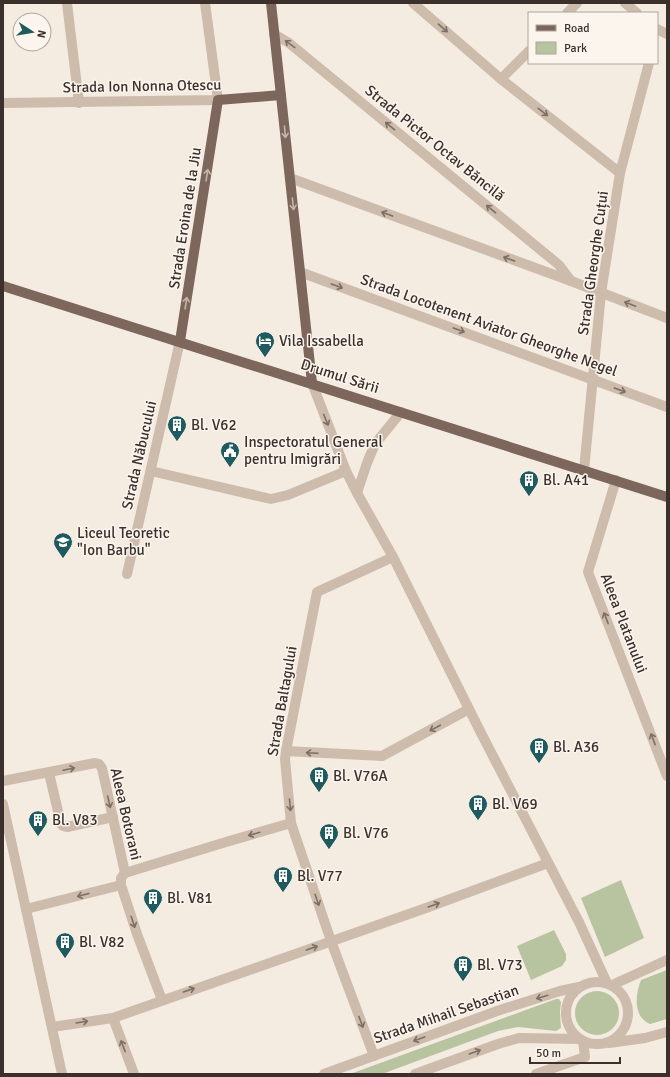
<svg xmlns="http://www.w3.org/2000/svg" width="670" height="1077" viewBox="0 0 670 1077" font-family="Signika,sans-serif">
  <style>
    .green { fill: #b8c4a0 }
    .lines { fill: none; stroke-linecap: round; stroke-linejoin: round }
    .minor { stroke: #cdbbac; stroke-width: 10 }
    .major { stroke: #7d675c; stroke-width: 10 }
    .oneway { stroke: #7d6f65 }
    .oneway2 { stroke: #c2b5ac }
    .labels { text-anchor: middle; stroke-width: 3; stroke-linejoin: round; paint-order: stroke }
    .street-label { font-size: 15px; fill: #3b302b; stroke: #fbf5ee }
    .poi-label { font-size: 15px; fill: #3b302b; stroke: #fbf5ee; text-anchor: start }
  </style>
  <rect width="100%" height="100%" fill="#f4ebe1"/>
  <g class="green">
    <polygon points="621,880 644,938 605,957 581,898"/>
    <polygon points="554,930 566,954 566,960 562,966 531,980 517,946"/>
    <path d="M667 970V1019L650 1024C633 1017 635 995 641 980Z"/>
    <circle cx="597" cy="1013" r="22"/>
    <polygon points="556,999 559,999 561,1002 560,1012 561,1028 556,1031 518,1027 498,1031 382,1074 350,1074"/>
  </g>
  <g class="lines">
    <g class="minor">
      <polyline points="67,3 79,103"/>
      <polyline points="413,3 501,79 620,173"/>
      <polyline points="625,3 637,13"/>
      <polyline points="567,13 577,3"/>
      <polyline points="657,29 667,34"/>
      <polyline points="274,34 289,43 559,265 571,281"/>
      <polyline points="501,79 529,51"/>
      <polyline points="3,103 218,100 205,3"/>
      <polyline points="290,178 571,281 667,318"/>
      <polyline points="300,272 667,407"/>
      <polyline points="312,383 346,471 357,493 393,557 481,733 579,922 607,983"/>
      <polyline points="584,470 601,293 620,173 649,63"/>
      <polyline points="151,471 271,499 288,495 346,471"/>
      <polyline points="616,480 588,572 667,776"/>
      <polyline points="357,493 367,463 375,444 401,412"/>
      <polyline points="127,574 180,341"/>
      <polyline points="286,751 382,756 469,709"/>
      <polyline points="49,773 61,824 63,826 67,827 113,817"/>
      <polyline points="3,781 95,763 99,764 102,768 125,873"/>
      <polyline points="3,804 62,1074"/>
      <polyline points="26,909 121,885"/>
      <circle cx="597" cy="1013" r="31"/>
      <polyline points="612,985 667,960"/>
      <polyline points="162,1000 137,934 121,885 121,878 125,873 226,842 291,823"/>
      <polyline points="113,1018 134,1074"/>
      <polyline points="52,1027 113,1018 426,908 548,863"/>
      <polyline points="609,1043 645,1038 667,1032"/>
      <polyline points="374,1056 331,941 291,823 285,759 286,751 317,592 393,557"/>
      <polyline points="324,1074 500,1010 560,991 579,987"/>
      <polyline points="415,1074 498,1044 519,1038 580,1039"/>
      <polyline points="536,1074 585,1057 583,1041"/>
    </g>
    <g class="major">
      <polyline points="271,3 312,383"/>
      <polyline points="3,286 667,497"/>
      <polyline points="180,341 218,100 281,95"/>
    </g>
  </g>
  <defs><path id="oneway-shaft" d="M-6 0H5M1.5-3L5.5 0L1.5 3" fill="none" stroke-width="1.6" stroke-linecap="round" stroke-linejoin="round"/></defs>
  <g class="oneway">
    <use href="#oneway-shaft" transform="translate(443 28) rotate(41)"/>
    <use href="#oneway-shaft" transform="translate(290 44) rotate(-144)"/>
    <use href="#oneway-shaft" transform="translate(543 112) rotate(38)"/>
    <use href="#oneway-shaft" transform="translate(390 126) rotate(-141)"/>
    <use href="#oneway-shaft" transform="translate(491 209) rotate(-141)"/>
    <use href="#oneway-shaft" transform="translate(387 214) rotate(-160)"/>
    <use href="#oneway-shaft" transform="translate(509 259) rotate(-160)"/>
    <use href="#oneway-shaft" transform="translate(337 286) rotate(20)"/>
    <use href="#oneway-shaft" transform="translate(630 304) rotate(-159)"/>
    <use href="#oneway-shaft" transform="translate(459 330) rotate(20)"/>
    <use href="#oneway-shaft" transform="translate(620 390) rotate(20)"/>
    <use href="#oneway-shaft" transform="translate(326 420) rotate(68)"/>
    <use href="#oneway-shaft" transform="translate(606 618) rotate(-111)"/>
    <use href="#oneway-shaft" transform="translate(435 728) rotate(152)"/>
    <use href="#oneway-shaft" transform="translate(653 739) rotate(-111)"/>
    <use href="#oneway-shaft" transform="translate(312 753) rotate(-177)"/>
    <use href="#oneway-shaft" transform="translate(69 769) rotate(-12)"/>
    <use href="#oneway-shaft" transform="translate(109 802) rotate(77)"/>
    <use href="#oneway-shaft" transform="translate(290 805) rotate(85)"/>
    <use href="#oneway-shaft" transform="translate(254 834) rotate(164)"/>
    <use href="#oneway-shaft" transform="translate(83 895) rotate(165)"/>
    <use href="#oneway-shaft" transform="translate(317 900) rotate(71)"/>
    <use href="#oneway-shaft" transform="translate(434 905) rotate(-20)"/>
    <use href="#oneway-shaft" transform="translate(133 922) rotate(72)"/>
    <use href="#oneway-shaft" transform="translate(312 948) rotate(-19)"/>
    <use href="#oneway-shaft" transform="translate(189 990) rotate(-19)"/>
    <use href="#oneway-shaft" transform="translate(542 997) rotate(163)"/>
    <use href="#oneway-shaft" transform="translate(82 1022) rotate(-9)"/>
    <use href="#oneway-shaft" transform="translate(361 1022) rotate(69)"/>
    <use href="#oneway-shaft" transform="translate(419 1039) rotate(160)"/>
    <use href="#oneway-shaft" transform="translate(123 1046) rotate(-111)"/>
    <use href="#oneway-shaft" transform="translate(475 1052) rotate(-20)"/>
  </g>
  <g class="oneway2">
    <use href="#oneway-shaft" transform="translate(285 132) rotate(85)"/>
    <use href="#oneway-shaft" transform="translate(207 175) rotate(-81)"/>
    <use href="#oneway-shaft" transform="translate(293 204) rotate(84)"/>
    <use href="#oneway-shaft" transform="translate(186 303) rotate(-81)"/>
  </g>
  <defs>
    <symbol id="hotel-pin" viewBox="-11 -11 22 30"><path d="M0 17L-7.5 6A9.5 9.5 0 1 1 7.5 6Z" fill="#1f5a5e" stroke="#fbf5ee"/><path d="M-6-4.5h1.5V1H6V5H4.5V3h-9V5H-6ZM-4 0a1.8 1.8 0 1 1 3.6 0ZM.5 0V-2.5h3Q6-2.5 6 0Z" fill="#fff"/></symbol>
    <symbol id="building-pin" viewBox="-11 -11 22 30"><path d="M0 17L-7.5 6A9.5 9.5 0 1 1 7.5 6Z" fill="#1f5a5e" stroke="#fbf5ee"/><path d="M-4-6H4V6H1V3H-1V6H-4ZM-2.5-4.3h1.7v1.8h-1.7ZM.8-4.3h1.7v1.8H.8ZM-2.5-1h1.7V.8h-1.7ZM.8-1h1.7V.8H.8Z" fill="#fff"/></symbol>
    <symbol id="civic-pin" viewBox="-11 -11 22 30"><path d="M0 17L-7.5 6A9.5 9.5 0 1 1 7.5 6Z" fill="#1f5a5e" stroke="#fbf5ee"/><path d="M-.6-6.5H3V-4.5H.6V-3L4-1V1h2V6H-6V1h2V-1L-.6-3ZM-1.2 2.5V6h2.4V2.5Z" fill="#fff"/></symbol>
    <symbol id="school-pin" viewBox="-11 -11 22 30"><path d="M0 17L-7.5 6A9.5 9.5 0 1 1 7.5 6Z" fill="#1f5a5e" stroke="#fbf5ee"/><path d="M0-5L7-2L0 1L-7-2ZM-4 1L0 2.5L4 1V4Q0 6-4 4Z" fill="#fff"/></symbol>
  </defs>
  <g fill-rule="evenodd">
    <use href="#hotel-pin" x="254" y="330" width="22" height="30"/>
    <use href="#building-pin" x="166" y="414" width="22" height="30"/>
    <use href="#civic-pin" x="219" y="440" width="22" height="30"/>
    <use href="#building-pin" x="518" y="469" width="22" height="30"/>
    <use href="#school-pin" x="52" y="531" width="22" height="30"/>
    <use href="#building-pin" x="528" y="736" width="22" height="30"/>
    <use href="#building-pin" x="308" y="765" width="22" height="30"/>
    <use href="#building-pin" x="467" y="793" width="22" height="30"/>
    <use href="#building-pin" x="27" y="809" width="22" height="30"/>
    <use href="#building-pin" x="318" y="822" width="22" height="30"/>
    <use href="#building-pin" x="272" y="865" width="22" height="30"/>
    <use href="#building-pin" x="142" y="887" width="22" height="30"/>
    <use href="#building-pin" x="54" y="931" width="22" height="30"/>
    <use href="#building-pin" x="452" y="954" width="22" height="30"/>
  </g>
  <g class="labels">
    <g class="street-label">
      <text transform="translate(142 86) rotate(-1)" y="5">Strada Ion Nonna Otescu</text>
      <text transform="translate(435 143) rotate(39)" y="5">Strada Pictor Octav Băncilă</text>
      <text transform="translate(185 218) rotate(-81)" y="5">Strada Eroina de la Jiu</text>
      <text transform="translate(593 263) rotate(-82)" y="5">Strada Gheorghe Cuțui</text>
      <text transform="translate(489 325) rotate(20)" y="5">Strada Locotenent Aviator Gheorghe Negel</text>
      <text transform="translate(340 376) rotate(18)" y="5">Drumul Sării</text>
      <text transform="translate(139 455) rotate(-77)" y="5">Strada Năbucului</text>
      <text transform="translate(624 623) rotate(69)" y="5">Aleea Platanului</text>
      <text transform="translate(282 701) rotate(-80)" y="5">Strada Baltagului</text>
      <text transform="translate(126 814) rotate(77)" y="5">Aleea Botorani</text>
      <text transform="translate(446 1014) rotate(-19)" y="5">Strada Mihail Sebastian</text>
    </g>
    <g class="poi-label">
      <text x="279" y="346">Vila Issabella</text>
      <text x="191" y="430">Bl. V62</text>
      <text x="244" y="447">Inspectoratul General<tspan x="244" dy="17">pentru Imigrări</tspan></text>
      <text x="543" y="485">Bl. A41</text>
      <text x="77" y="538">Liceul Teoretic<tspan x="77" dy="17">"Ion Barbu"</tspan></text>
      <text x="553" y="752">Bl. A36</text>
      <text x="333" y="781">Bl. V76A</text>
      <text x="492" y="809">Bl. V69</text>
      <text x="52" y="825">Bl. V83</text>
      <text x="343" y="838">Bl. V76</text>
      <text x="297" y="881">Bl. V77</text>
      <text x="167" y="903">Bl. V81</text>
      <text x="79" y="947">Bl. V82</text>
      <text x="477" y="970">Bl. V73</text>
    </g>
  </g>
  <rect width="670" height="1077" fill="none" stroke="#3b302b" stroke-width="8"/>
  <rect x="528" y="12" width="130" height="52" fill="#fbf5ee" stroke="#aea6a0"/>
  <rect x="536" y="25" width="20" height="6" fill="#7d675c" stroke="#aea6a0"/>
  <text x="564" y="32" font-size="12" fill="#3b302b">Road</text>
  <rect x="536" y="42" width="20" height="12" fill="#b8c4a0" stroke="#aea6a0"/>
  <text x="564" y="52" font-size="12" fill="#3b302b">Park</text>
  <g transform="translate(32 32) rotate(102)"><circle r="19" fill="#fbf5ee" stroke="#aea6a0"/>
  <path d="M0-3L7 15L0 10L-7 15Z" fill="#1f5a5e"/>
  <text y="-6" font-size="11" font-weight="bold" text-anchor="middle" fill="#3b302b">N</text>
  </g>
  <path d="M530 1057v6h90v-6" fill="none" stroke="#3b302b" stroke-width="2"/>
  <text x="536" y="1057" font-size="12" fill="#3b302b" stroke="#fbf5ee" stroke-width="3" paint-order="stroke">50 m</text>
</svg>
